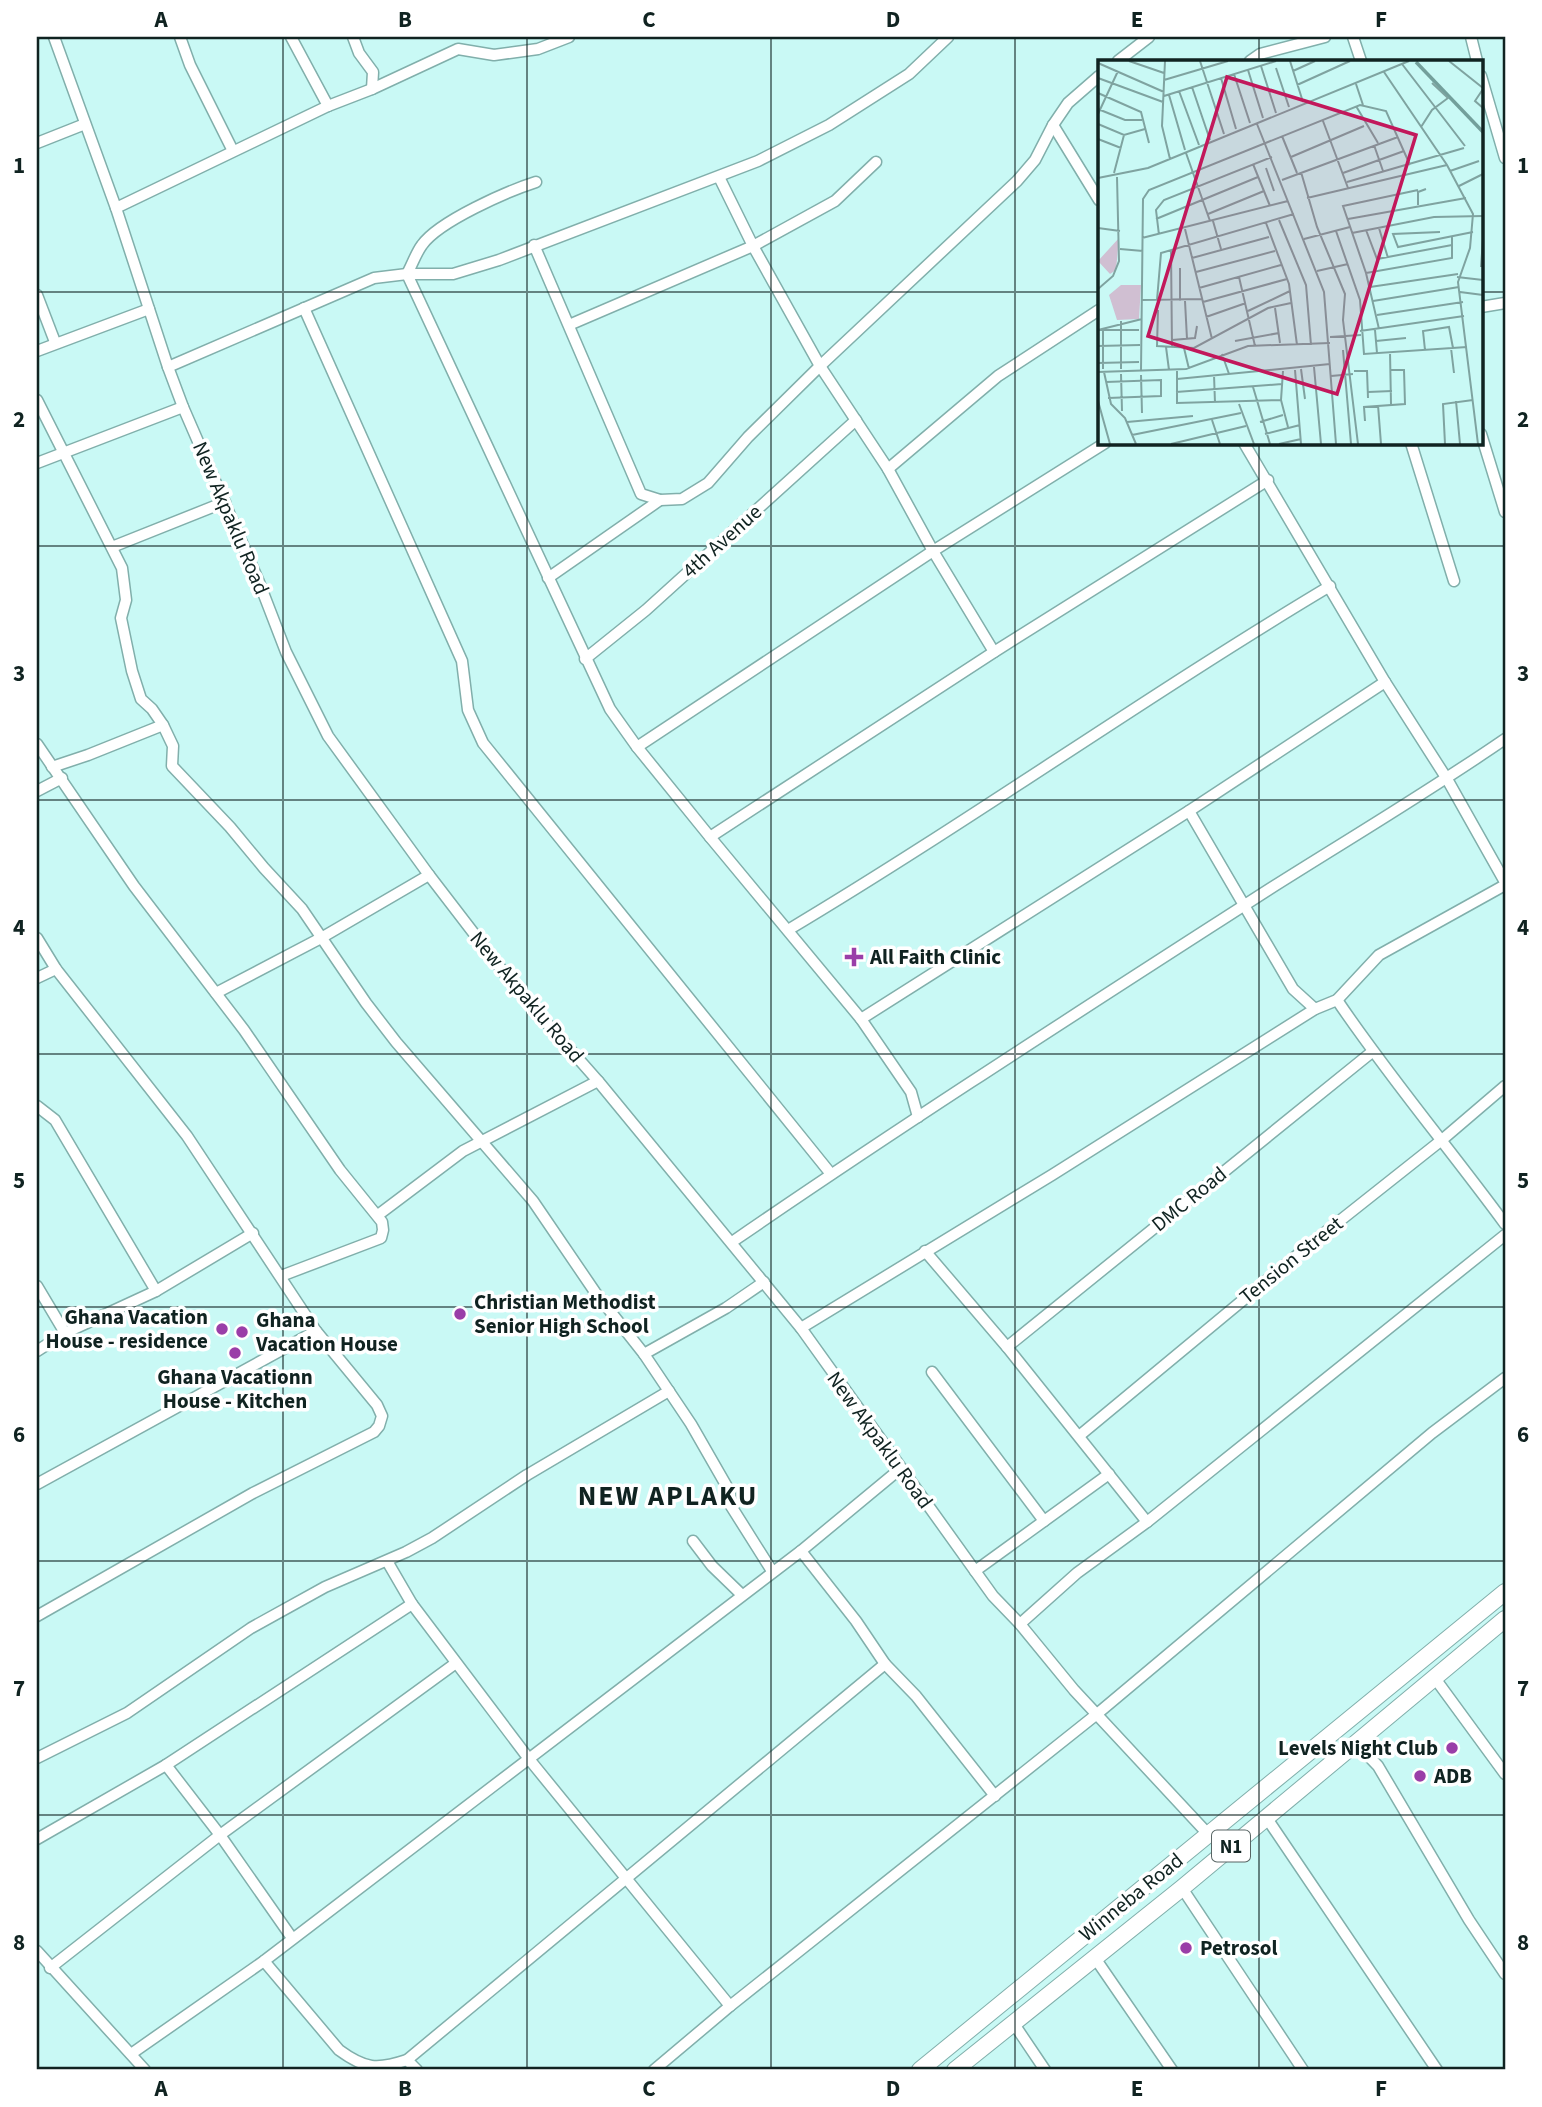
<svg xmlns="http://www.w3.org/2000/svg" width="1542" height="2107" viewBox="0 0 1542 2107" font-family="'Source Sans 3',sans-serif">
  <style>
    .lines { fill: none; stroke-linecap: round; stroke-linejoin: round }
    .minor-casing { stroke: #81afab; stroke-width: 13 }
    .highway-casing { stroke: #81afab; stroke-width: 18 }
    .minor { stroke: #fff; stroke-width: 10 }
    .highway { stroke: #fff; stroke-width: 16 }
    .grid { fill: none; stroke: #102321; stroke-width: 2; stroke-opacity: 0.55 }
    .poi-dot { fill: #9a3ea8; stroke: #fff; stroke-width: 2.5 }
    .labels { text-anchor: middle; stroke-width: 7; stroke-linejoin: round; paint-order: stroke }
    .shield { fill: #fff; stroke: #586564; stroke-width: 2 }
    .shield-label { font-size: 19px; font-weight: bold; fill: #102321 }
    .street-label { font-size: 21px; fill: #102321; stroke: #fff }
    .poi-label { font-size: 21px; font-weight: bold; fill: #102321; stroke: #fff; text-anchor: start }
    .district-label { font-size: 28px; font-weight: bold; letter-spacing: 2px; fill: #102321; stroke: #fff }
    .inset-river { fill: none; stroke: #739f9b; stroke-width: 3.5 }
    .inset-road { fill: none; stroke: #7fa3a0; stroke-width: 2 }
    .view { fill: #c2185b; fill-opacity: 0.15; stroke: #c2185b; stroke-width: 3.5 }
    .inset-edge { fill: none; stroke: #102321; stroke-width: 3.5 }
    .neatline { fill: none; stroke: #102321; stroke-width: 2.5 }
    .grid-label { font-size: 23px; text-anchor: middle; font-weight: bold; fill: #102321 }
  </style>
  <rect width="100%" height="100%" fill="#c9f9f5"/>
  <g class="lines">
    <defs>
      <g id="minor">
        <polyline points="54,37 116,208 168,367 183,407 259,582 286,652 328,736 429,875 515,987 598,1081 801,1328 993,1596 1020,1624 1074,1690 1208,1834"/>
        <polyline points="180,37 190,65 233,151"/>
        <polyline points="291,37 328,106"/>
        <polyline points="353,37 359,53 373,72 372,89"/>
        <polyline points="1353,37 1361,61"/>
        <polyline points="1471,37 1477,61"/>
        <polyline points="1118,61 1149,37"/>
        <polyline points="1250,61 1260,54 1325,37"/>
        <polyline points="1481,76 1505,158"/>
        <polyline points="1053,125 1099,200"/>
        <polyline points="37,143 85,124"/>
        <polyline points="719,177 753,246 820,366 888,469 933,551 994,652"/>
        <polyline points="116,208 328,106 372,89 458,49 494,55 538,49 569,37"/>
        <polyline points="534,245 641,494 660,500 682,499 708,483 748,437 820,366 1017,181 1035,160 1053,125 1068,103 1099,76"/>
        <polyline points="407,274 610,709 637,747 710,837 861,1019 911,1092 918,1117"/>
        <path d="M407 274C412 265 416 253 422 245 439 221 508 191 536 182"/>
        <polyline points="37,295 55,342"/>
        <polyline points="1481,307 1505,303"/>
        <polyline points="304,308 462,661 468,710 483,743 831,1174"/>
        <polyline points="569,325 753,246 835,201 876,162"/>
        <polyline points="37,351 149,309"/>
        <polyline points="168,367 374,278 407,274 453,274 499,260 758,161 829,125 909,74 948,37"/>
        <polyline points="37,400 122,568 126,600 121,618 132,671 141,699 152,709 163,725 173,746 172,766 230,827 264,868 302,909 366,1003 396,1042 533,1201 595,1292 644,1354 691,1424 730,1492 731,1506 772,1571"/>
        <polyline points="1481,434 1505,512"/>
        <polyline points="1244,443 1385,682 1447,779 1505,882"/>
        <polyline points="1411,443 1454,581"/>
        <polyline points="37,463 183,407"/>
        <polyline points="888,469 998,376 1099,310"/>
        <polyline points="112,547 225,502"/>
        <polyline points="548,578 660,500"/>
        <polyline points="585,659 646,610 856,420"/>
        <polyline points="37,744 134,886 244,1030 340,1170 382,1222 383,1230 381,1238 281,1276"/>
        <polyline points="637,747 933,551 1105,443"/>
        <polyline points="52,767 88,755 163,725"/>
        <polyline points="37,791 62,778"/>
        <polyline points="1189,811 1293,989 1315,1009"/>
        <polyline points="710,837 994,652 1268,480"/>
        <path d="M788 930C972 820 1146 696 1330 586"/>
        <polyline points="37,938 56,969 187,1136 316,1331 377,1405 382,1416 379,1426 374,1432 253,1493 37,1616"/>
        <polyline points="37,978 56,969"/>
        <polyline points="216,993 321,938 429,875"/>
        <path d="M1337 1000C1389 1077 1450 1149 1505 1224"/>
        <polyline points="861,1019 1189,811 1385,682"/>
        <polyline points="37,1106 55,1120 156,1291"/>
        <polyline points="378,1215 463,1151 598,1081"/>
        <path d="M732 1242C908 1121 1088 1006 1268 890 1347 840 1428 792 1505 739"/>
        <polyline points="925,1251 1007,1347 1147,1522"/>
        <polyline points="37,1286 65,1333"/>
        <polyline points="801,1328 1052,1175 1315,1009 1337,1000 1379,955 1505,885"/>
        <polyline points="1007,1347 1372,1052"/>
        <polyline points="37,1351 65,1333 156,1291 253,1233"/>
        <polyline points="644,1354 726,1308 764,1282"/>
        <polyline points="932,1372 1044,1521"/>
        <polyline points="1079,1436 1313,1242 1443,1139 1505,1086"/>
        <polyline points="37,1484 316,1331"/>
        <polyline points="693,1541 712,1566 742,1595"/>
        <polyline points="801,1551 856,1621 885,1664 916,1696 995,1796"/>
        <polyline points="387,1561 412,1604 529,1759 730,2006"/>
        <polyline points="975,1571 1109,1474"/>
        <polyline points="1020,1624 1077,1573 1147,1522 1505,1235"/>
        <polyline points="1434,1677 1505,1774"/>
        <polyline points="1356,1743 1378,1766 1469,1920 1505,1974"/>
        <polyline points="37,1758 127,1713 251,1628 325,1587 406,1552 432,1538 527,1475 669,1391"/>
        <polyline points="166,1765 220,1835 292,1938"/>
        <polyline points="1266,1817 1437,2070"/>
        <polyline points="37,1839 166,1765 412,1604"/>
        <polyline points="1182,1888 1303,2070"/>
        <polyline points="37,1951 145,2070"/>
        <polyline points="1095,1958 1172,2070"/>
        <path d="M264 1961 339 2050C365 2069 377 2070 407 2060L885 1664"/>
        <polyline points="50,1968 220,1835 456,1663"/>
        <polyline points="1014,2024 1045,2070"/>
        <polyline points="131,2054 264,1961 801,1551 900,1469"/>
        <polyline points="407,2060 417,2070"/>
        <polyline points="654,2070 730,2006 1097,1714 1432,1433 1505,1378"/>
      </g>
      <g id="highway">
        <polyline points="920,2070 1505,1592"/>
        <polyline points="955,2070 1182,1888 1505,1619"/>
      </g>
    </defs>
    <use href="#minor" class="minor-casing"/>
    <use href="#highway" class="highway-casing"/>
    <use href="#minor" class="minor"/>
    <use href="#highway" class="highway"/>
  </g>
  <path class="grid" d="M283 37V2070M527 37V2070M771 37V2070M1015 37V2070M1259 37V61M37 292H1099M1481 292H1505M1259 443V2070M37 546H1505M37 800H1505M37 1054H1505M37 1307H1505M37 1561H1505M37 1815H1505"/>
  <g class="poi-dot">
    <path d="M850.5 946.5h7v7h7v7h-7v7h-7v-7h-7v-7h7z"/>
    <circle cx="460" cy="1314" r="7"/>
    <circle cx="222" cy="1329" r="7"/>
    <circle cx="242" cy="1332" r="7"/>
    <circle cx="235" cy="1353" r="7"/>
    <circle cx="1452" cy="1748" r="7"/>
    <circle cx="1420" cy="1776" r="7"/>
    <circle cx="1186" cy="1948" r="7"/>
  </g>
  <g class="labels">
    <rect class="shield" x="1212" y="1830.5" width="38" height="31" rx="5"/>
    <g class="shield-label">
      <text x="1231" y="1853">N1</text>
    </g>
    <g class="street-label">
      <text transform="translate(231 518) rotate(67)" y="7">New Akpaklu Road</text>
      <text transform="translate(722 541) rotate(-42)" y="7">4th Avenue</text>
      <text transform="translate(527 997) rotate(50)" y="7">New Akpaklu Road</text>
      <text transform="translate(1189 1199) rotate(-39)" y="7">DMC Road</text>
      <text transform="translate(1291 1260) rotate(-39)" y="7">Tension Street</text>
      <text transform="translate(880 1440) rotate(54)" y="7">New Akpaklu Road</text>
      <text transform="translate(1131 1897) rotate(-39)" y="7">Winneba Road</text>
    </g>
    <g class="poi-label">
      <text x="870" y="964">All Faith Clinic</text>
      <text x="474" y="1309">Christian Methodist<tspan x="474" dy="24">Senior High School</tspan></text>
      <text x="208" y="1324" text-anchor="end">Ghana Vacation<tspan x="208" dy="24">House - residence</tspan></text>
      <text x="256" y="1327">Ghana<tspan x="256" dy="24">Vacation House</tspan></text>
      <text x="235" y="1384" text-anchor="middle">Ghana Vacationn<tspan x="235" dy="24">House - Kitchen</tspan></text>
      <text x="1438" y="1755" text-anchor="end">Levels Night Club</text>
      <text x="1434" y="1783">ADB</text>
      <text x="1200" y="1955">Petrosol</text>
    </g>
    <g class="district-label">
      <text x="668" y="1505">NEW APLAKU</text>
    </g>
  </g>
  <g transform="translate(1098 60)">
    <rect width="385" height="385" fill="#c9f9f5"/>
    <path d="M21 178 18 210 12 214 0 201ZM23 225H43L41 259 19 260 11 235Z" fill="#d0bfd2"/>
    <path class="inset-river" d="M318 2 385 72"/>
    <path class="inset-road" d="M31 1 66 13M67 1 64 66 72 99M102 1 126 74M192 1 205 42M351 1 385 28M0 3 66 32M304 4 367 86M163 6 178 53M178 8 191 47M150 10 165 58M195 11 217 1M286 12 349 105 375 154 372 188 360 222 380 384M136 14 152 63M0 18 65 42M123 18 138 69M66 20 130 1M258 24 265 45M199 25 252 1M94 27 112 80M385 29 377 41 385 48M81 31 101 85M0 33 43 52 51 83M71 35 87 90M66 36 178 1M258 46 280 83M0 49 27 60H44M0 54 20 11M225 61 250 128M0 64 26 75 47 69M159 64 226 232 238 384M323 67 334 50 350 38 334 23M184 76 199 113M0 79 23 88M276 85 285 111M88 93 112 161M193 97 266 66M155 104 172 146M168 108 176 131M352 111 381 101M203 112 219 167 247 234 245 260 260 384M16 113 26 75M245 113 306 91M0 118 50 108 311 1M184 120 300 77M249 122 366 88M361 126 385 114M209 138 349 105M320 145V132L328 129M110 154 166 131M58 159 160 117M250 159 368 138M181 160 208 225 213 285M115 161 123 189M168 163 191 224 199 285M0 168 22 171M281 168 290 198M87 169 114 279M268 170 279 199 354 185M238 171 262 240 266 294 369 287M342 172 295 174 300 187 375 172M254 173 336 157 385 156M61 175 58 150 66 140 174 97M44 178 190 141M206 179 252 167M22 189 45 191M73 190 74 287M94 198 171 177M383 207 385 179M82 208V241M219 211 250 204M98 212 177 191M268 213 354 198V177M141 217 157 286M359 217 385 220M272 227 360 214M101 228 183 205M0 229 15 216 21 201 19 117M362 232 385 235M44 240 104 239M59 240 63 193 196 154M87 241 89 279M275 241 361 227M105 242 189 219M177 248 182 283M60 250 59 286 96 288 170 248 193 243M150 251 192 231M279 255 365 242M108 257 148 243M23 261V309M281 269 268 213 245 146 320 130M0 270 44 259M277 270 279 293M262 271 366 256M232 277 263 275M74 280 97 278 99 266M137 281 181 273M278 281 308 278M0 286 42 285M68 287 71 310M86 288 91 309M353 288 356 313M245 290 253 384M327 290 325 271 351 267 355 288M292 292 293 344M124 294 131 314M0 303 41 302M216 307 223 384M5 309V270H41M203 309 207 339M197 310 203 384M43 311 45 139 51 130 262 45 288 51 312 105M79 311V343L183 340M185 311 183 340 190 367M256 311H269L270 338M0 312 88 309 150 286 232 283M6 312 13 344 27 358 38 384M23 314 24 351M43 315 44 353M116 315 117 343M233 316 255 314M79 319 232 304M8 322 63 320V336L10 338M155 327 172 384M78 332 184 324M270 332 294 331M0 341 12 384M358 341 362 384M141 344 156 384M280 345 283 384M114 360 122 384M267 361 266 347 307 344 306 310H292M29 362 95 356M162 362 185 355M167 374 202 365M34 375 143 353M73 384 148 366M181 384 203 379M347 384 345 344 375 340"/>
    <path class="view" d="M129 17 318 75 239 334 50 276Z"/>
    <rect width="385" height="385" class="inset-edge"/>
  </g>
  <rect width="1542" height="2107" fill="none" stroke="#ffffff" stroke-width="77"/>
  <rect x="38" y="38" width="1466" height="2030" class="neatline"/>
  <g class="grid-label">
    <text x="161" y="27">A</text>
    <text x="405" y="27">B</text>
    <text x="649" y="27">C</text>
    <text x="893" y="27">D</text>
    <text x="1137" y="27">E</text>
    <text x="1381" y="27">F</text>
    <text x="19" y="173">1</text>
    <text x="1523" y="173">1</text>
    <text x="19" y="427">2</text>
    <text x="1523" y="427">2</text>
    <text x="19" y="681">3</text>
    <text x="1523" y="681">3</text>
    <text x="19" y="935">4</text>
    <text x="1523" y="935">4</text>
    <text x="19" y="1188">5</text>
    <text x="1523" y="1188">5</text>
    <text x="19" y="1442">6</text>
    <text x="1523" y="1442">6</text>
    <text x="19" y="1696">7</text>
    <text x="1523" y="1696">7</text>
    <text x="19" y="1950">8</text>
    <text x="1523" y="1950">8</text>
    <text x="161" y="2096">A</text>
    <text x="405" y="2096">B</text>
    <text x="649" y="2096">C</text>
    <text x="893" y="2096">D</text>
    <text x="1137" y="2096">E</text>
    <text x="1381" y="2096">F</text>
  </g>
</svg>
